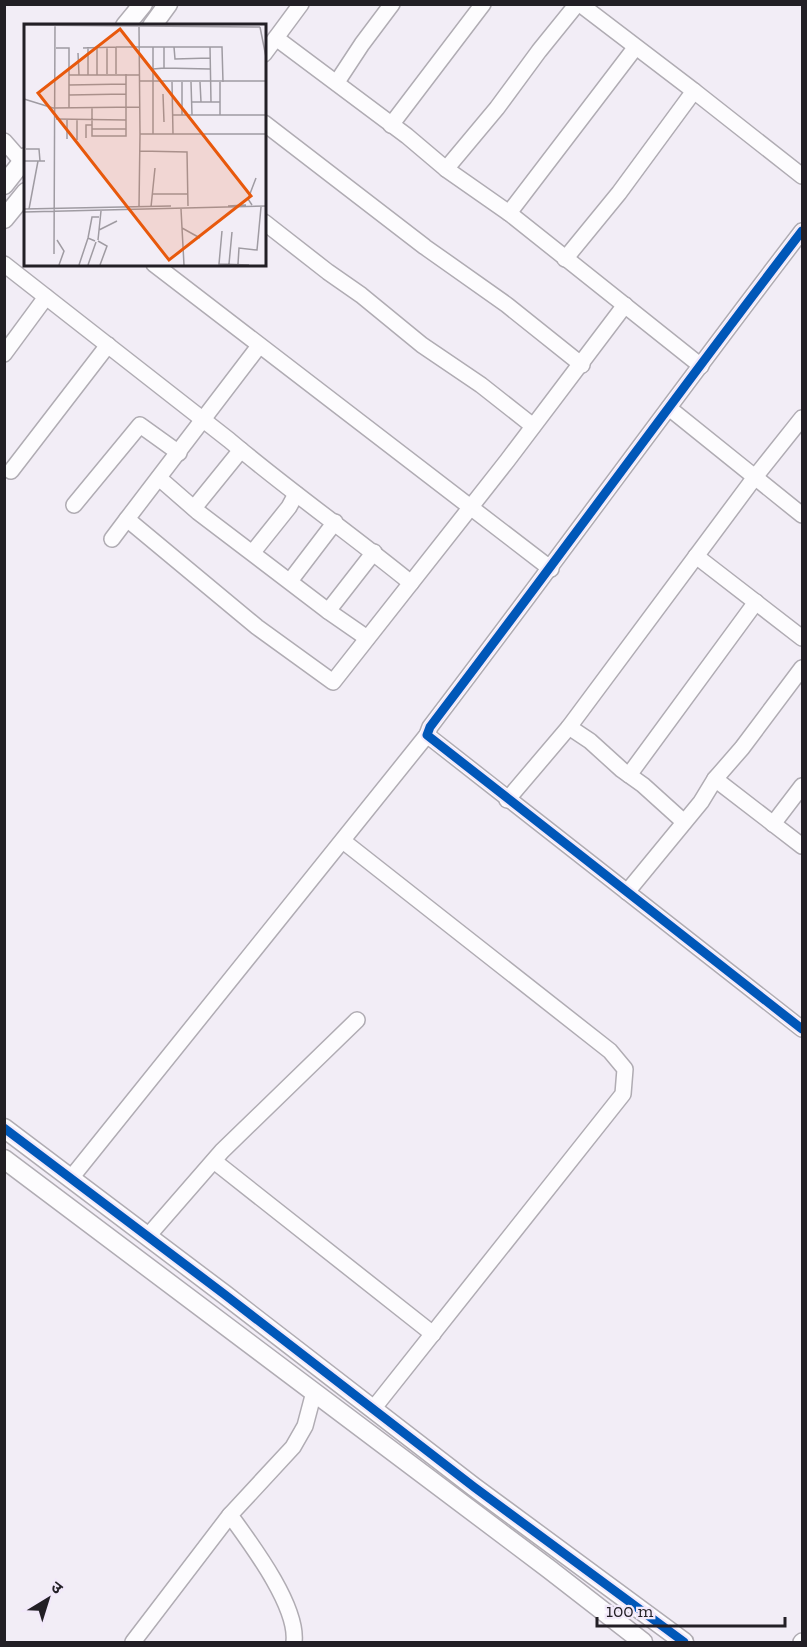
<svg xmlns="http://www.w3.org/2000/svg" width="807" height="1647" viewBox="0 0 807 1647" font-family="'Zilla Slab','Noto Sans Devanagari',serif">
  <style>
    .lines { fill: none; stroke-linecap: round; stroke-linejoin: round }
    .minor-casing { stroke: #b0acb3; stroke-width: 18 }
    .tertiary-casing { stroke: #b0acb3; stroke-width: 21 }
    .minor { stroke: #fdfcfe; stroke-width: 15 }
    .tertiary { stroke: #fdfcfe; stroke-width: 18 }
    .cycleway-casing { stroke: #f2e9fa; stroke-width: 13 }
    .cycleway { stroke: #0057b8; stroke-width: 9 }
    .inset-road { fill: none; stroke: #9f9ba2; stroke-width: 1.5 }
    .view { fill: #e8590c; fill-opacity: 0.15; stroke: #e8590c; stroke-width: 3 }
    .inset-edge { fill: none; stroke: #221f25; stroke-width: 3 }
  </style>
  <rect width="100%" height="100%" fill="#f2edf6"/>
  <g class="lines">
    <defs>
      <g id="minor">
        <polyline points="276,38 407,136 446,169 509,213 701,366"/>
        <polyline points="264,54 301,4"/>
        <polyline points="337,82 362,44 392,4"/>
        <polyline points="694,91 802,176"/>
        <polyline points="264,123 425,247 507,305 582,365"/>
        <polyline points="391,125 483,4"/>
        <polyline points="4,141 26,166"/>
        <polyline points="446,169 497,108 539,51 577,4"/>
        <polyline points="509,213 635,48"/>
        <polyline points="264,222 328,272 361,295 422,345 481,385 533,426"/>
        <path d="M802 231C676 395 555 563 430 727L427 735 802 1029"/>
        <polyline points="565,259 619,193 694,91 580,4"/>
        <path d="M4 264 229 440C288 490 351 534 411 583"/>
        <polyline points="154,264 551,569"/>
        <polyline points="259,346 127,519 257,627 333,682 507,461 625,305"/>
        <polyline points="4,354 46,297"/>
        <polyline points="669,408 802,515"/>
        <polyline points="11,471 108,345"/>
        <polyline points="159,478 198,512 328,611 367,638"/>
        <polyline points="74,505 140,425 179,453"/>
        <polyline points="194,508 241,450"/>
        <polyline points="112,539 127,519"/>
        <polyline points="253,552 289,507 296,494"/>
        <polyline points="696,556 802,638"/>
        <polyline points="290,581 335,522"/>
        <polyline points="328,611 374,552"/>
        <polyline points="569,727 590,741 622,770 643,785 684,822"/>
        <polyline points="629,775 756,602"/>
        <polyline points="715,779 802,846"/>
        <polyline points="507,800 569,727 755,477 802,418"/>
        <polyline points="773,824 802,786"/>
        <polyline points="343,841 610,1051 625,1069 623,1094 373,1409"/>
        <polyline points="627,892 701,802 715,779 742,748 802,668"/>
        <polyline points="214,1161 433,1334"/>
        <polyline points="71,1178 427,735"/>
        <polyline points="148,1236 222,1151 357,1020"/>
        <polyline points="133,1642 230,1515"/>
        <path d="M294 1642C298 1606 251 1544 230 1515L293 1447 305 1426 314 1392"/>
        <polyline points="801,1642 802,1641"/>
      </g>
      <g id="tertiary">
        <polyline points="125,26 143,4"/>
        <polyline points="152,26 168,4"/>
        <polyline points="4,185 26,157"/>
        <polyline points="4,219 26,192"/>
        <polyline points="4,1128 224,1294 474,1487 684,1642"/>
        <polyline points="4,1159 549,1569 643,1642"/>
      </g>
    </defs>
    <use href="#minor" class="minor-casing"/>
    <use href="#tertiary" class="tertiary-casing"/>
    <use href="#minor" class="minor"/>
    <use href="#tertiary" class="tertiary"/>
    <defs>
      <g id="cycleway">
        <path d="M802 231C676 395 555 563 430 727L427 735 802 1029"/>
        <polyline points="4,1128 224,1294 474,1487 684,1642"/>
      </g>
    </defs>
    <use href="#cycleway" class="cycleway-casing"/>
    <use href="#cycleway" class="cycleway"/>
  </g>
  <g transform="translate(24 24)">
    <rect width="242" height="242" fill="#f2edf6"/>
    <path class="inset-road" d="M0 1 236 3M115 3 116 110H242M236 3 242 33M64 23V51M92 23H198L199 58M129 23V110M150 23 151 35 186 34M186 23 187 78M32 24H45V84M59 24 92 23V50M83 24V50M54 29 55 51M140 44 186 45M129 45 140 44V23M45 51H115M73 51V24M115 57H242M148 58 149 110M158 58V91M167 58 168 91M176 58 177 78M196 58V91M45 61 102 60M139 70 140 98M45 71 102 70M0 75 29 84 115 83M167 78H196M68 84V112H102V50M149 91H242M32 95 102 96M43 95V115M53 96V116M68 105H102M62 114V101H68M2 125H15L16 137M116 127 163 128 164 182M0 137H21M128 170H164M228 181 224 175 232 154M204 182 222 181M115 183 116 110M127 183 131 144M0 185 147 182M5 185 14 137M157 185 158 204 176 214M0 188 242 182M158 204 160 241M75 206 93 197M198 207 195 240 225 241M64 214 68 193H75M33 216 40 227 35 241M74 216 77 187M74 217 83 222 76 241M30 230 31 1M205 240 208 208M214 240 215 224 233 226 237 183M55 241 64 214 71 217M64 241 72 218"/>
    <path class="view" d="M96 5 227 172 145 236 14 69Z"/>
    <rect width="242" height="242" class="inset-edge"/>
  </g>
  <rect width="807" height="1647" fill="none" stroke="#221f25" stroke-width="12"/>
  <g transform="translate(48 1599) rotate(38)" stroke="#f2e9fa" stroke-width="4.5" paint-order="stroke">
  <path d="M0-4.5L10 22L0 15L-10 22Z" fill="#221f25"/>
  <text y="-9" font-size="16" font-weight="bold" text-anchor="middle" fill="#221f25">उ</text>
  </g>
  <path d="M597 1617v9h188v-9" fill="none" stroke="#221f25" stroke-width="3"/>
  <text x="606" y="1617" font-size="18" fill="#221f25" stroke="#f2e9fa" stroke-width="4.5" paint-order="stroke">100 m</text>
</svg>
